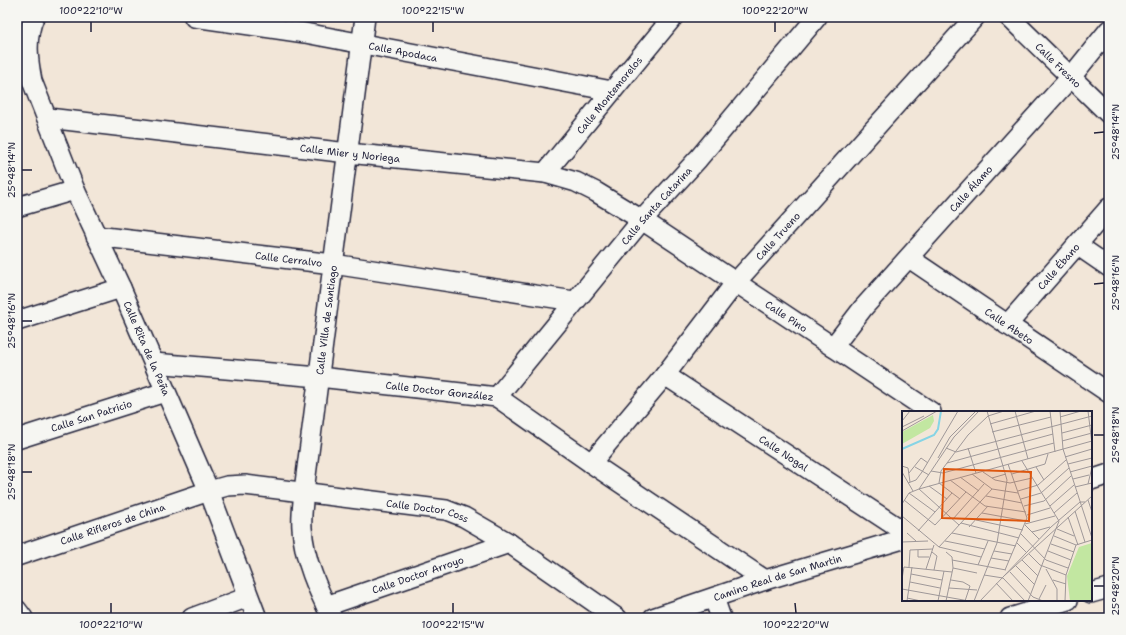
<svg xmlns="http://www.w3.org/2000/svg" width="1126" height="635" viewBox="0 0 1126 635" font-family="'Shantell Sans',sans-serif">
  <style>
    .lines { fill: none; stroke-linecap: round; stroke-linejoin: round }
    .minor-casing { stroke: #22223b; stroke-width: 22 }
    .minor { stroke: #f6f6f2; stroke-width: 19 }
    .ticks { fill: none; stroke: #22223b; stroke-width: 1.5 }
    .labels { text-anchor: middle; stroke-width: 3; stroke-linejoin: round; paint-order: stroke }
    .street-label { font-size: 10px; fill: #22223b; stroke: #f6f6f2 }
    .inset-river { fill: none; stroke: #86d4e5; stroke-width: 2 }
    .inset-road { fill: none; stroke: #9f9899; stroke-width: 1 }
    .view { fill: #de560e; fill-opacity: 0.15; stroke: #de560e; stroke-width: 2 }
    .inset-edge { fill: none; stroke: #22223b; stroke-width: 2 }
    .neatline { fill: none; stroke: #22223b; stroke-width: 1.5 }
    .ticks-label { font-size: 10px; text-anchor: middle; fill: #22223b }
  </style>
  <rect width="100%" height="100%" fill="#f2e6d8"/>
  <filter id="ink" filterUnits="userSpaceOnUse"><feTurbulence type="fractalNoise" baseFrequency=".025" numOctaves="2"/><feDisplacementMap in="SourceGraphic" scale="8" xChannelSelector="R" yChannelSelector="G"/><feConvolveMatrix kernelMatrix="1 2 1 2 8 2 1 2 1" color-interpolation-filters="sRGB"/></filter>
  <g filter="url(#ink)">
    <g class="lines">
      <defs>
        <g id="minor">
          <path id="s1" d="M34 17C25 38 28 60 32 81L75 190 121 288 209 491 257 618"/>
          <path id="s2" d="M194 17 305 33 612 91"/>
          <path id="s3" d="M1009 17 1109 114"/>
          <path id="s4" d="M48 118 348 153 545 173 576 182 596 192 642 220 931 412"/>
          <path id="s5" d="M545 173 673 17"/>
          <polyline points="17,207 75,190"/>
          <path id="s6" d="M96 236 333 264 574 301"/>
          <polyline points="1077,245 1109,267"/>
          <path id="s7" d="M909 258 1109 393"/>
          <polyline points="17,321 121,288"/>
          <path id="s8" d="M1007 325 1109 208"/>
          <path id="s9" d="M833 347 863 308 1071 77 1109 30"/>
          <path id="s10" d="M154 363 319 377 497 397 591 463 765 580"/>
          <path id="s11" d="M665 375 903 531"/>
          <path id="s12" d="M497 397 642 220 698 159 817 17"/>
          <path id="s13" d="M17 439 165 392"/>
          <path id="s14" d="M591 463 665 375 736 282 975 17"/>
          <polyline points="1091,480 1109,474"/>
          <path id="s15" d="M17 556 209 491 227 486 245 485 446 510 464 517 509 543 617 618"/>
          <polyline points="1091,593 1109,588"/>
          <polyline points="714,598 721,618"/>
          <path id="s16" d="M326 606 509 543"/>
          <polyline points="17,610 23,618"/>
          <polyline points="192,618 248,597"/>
          <path id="s17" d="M332 618C318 590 304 560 302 528 301 516 303 503 304 491L365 17"/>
          <path id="s18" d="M653 618 765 580 903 539"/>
          <polyline points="1010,618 1068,600"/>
        </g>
      </defs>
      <use href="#minor" class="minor-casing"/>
      <use href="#minor" class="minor"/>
    </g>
  </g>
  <path class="ticks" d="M91 22V32M433 22V32M775 22V32M1094 133 1104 132M22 170H32M1094 284 1104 283M22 321H32M1094 435H1104M22 472H32M1094 586H1104M111 603V613M453 603V613M795 603 796 613"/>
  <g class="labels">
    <g class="street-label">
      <text dy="4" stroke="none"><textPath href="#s2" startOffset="212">Calle Apodaca</textPath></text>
      <text dy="4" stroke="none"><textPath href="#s3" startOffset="69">Calle Fresno</textPath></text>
      <text dy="4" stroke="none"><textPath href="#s5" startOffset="101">Calle Montemorelos</textPath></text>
      <text dy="4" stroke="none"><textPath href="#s4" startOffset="304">Calle Mier y Noriega</textPath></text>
      <text dy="4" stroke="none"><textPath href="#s9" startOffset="210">Calle Álamo</textPath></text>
      <text dy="4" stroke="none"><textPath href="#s12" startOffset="249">Calle Santa Catarina</textPath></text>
      <text dy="4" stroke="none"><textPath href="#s14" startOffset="294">Calle Trueno</textPath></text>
      <text dy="4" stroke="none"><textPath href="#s6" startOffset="194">Calle Cerralvo</textPath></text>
      <text dy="4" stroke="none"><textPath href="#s8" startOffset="78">Calle Ébano</textPath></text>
      <text dy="4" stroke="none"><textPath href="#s4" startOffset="782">Calle Pino</textPath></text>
      <text dy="4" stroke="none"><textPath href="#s17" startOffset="305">Calle Villa de Santiago</textPath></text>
      <text dy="4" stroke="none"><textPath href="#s7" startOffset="121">Calle Abeto</textPath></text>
      <text dy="4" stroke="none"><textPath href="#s1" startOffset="356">Calle Rita de la Peña</textPath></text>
      <text dy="4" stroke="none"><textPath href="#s10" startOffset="287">Calle Doctor González</textPath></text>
      <text dy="4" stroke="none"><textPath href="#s13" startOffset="78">Calle San Patricio</textPath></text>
      <text dy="4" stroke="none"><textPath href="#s11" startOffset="142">Calle Nogal</textPath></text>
      <text dy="4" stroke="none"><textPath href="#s15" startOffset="424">Calle Doctor Coss</textPath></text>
      <text dy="4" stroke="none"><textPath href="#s15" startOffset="101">Calle Rifleros de China</textPath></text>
      <text dy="4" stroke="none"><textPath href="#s16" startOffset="97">Calle Doctor Arroyo</textPath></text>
      <text dy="4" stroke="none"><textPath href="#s18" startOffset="131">Camino Real de San Martin</textPath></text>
    </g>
  </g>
  <g transform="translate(902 411)">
    <rect width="190" height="190" fill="#f2e6d8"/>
    <path d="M31 4 32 10 28 17 0 33V21ZM190 132V190H168L165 165 177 136Z" fill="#c2e7a1"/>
    <path class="inset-river" d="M0 38 32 24 36 18 39 0"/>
    <path class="inset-road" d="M113 0 126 48M148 0 153 41M158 0 161 38 190 127M186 0 190 33M158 6 179 0M0 10 8 0M88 13 134 0M0 16 22 5M0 20 35 0M90 21 149 6M160 22 190 14M160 30 190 22M44 37 54 41 190 5M66 37 74 62M163 46 190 38M36 47 48 26 74 0M120 50 157 110 126 190M45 52 151 23M166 53 190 47M0 55 6 57 8 71M13 56 27 64M134 56 142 69M29 60 41 62 152 32M0 61 11 80M81 61 93 69 108 72 130 67M168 61 190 55M7 62 19 47 26 52M70 63 90 78 116 82M110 63 143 53 146 43M58 66 77 80M90 67 104 63M171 68 187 64M48 69 83 95 124 101M6 72 14 69 20 61 56 0M186 73 190 56M27 75 45 88M173 76 190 72M116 80 136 74 164 49M7 82 33 101M84 85 120 92M58 88 37 72 39 60 66 24 86 5 102 0M119 88 139 82 167 57M2 89 33 114 64 81M186 89 190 101M0 93 7 82 17 78 190 30M122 95 142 90 169 65M148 95 172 74M173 100 183 131M80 102 124 110M152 102 175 82M125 104 148 97M0 105 37 136 79 146M166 106 176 134M51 108 82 73M74 109 121 119M59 112 117 127M123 113 153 105M57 114 17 78 52 26 77 0M123 114 137 128M67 116 86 95M155 118 172 125M16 120 50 82M130 121 148 116M5 122 14 130M50 122 114 135M119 123 144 149 166 157M152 125 174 134M43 130 83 138M0 131 26 130M115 132 124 141M149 133 172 141M37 136 90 78M16 139V146H27M92 140 110 143M146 140 169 149M30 141 35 145 32 159M127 143 138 154 164 164M89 147 107 150M50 149 104 159M120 149 136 165M76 154 86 130M114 155 133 174M2 156 50 161M7 156 8 139 31 138M51 157 75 162M24 158 32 134M144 158 155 178V190M103 159 125 107 106 53M108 161 131 186 141 190M9 163 40 169M82 164 101 167 123 190M102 165 190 85M0 168 2 156M49 169 61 171 68 175 63 190M151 169 164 173M8 171 38 177M94 172 111 190M47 177 75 179M0 178 67 190M5 187 19 190M137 188 144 174M5 190 10 156M36 190 42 160M44 190 51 157 50 146 44 141M72 190 95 132 105 69 85 0M78 190 149 116 178 91H183M163 190 164 164 174 134 190 129"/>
    <path class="view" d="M42 58 129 61 127 110 40 107Z"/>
    <rect width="190" height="190" class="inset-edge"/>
  </g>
  <rect width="1126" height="635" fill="none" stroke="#f6f6f2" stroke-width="44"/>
  <rect x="22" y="22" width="1082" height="591" class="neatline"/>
  <g class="ticks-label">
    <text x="91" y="14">100°22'10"W</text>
    <text x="433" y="14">100°22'15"W</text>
    <text x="775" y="14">100°22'20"W</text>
    <text transform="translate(1115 132) rotate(-90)" y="4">25°48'14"N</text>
    <text transform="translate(11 170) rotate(-90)" y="4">25°48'14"N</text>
    <text transform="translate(1115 283) rotate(-90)" y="4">25°48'16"N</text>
    <text transform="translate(11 321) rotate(-90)" y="4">25°48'16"N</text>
    <text transform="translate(1115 435) rotate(-90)" y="4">25°48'18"N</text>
    <text transform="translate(11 472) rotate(-90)" y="4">25°48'18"N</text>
    <text transform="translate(1115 586) rotate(-90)" y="4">25°48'20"N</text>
    <text x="111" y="628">100°22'10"W</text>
    <text x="453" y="628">100°22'15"W</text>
    <text x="796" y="628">100°22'20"W</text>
  </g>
</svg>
